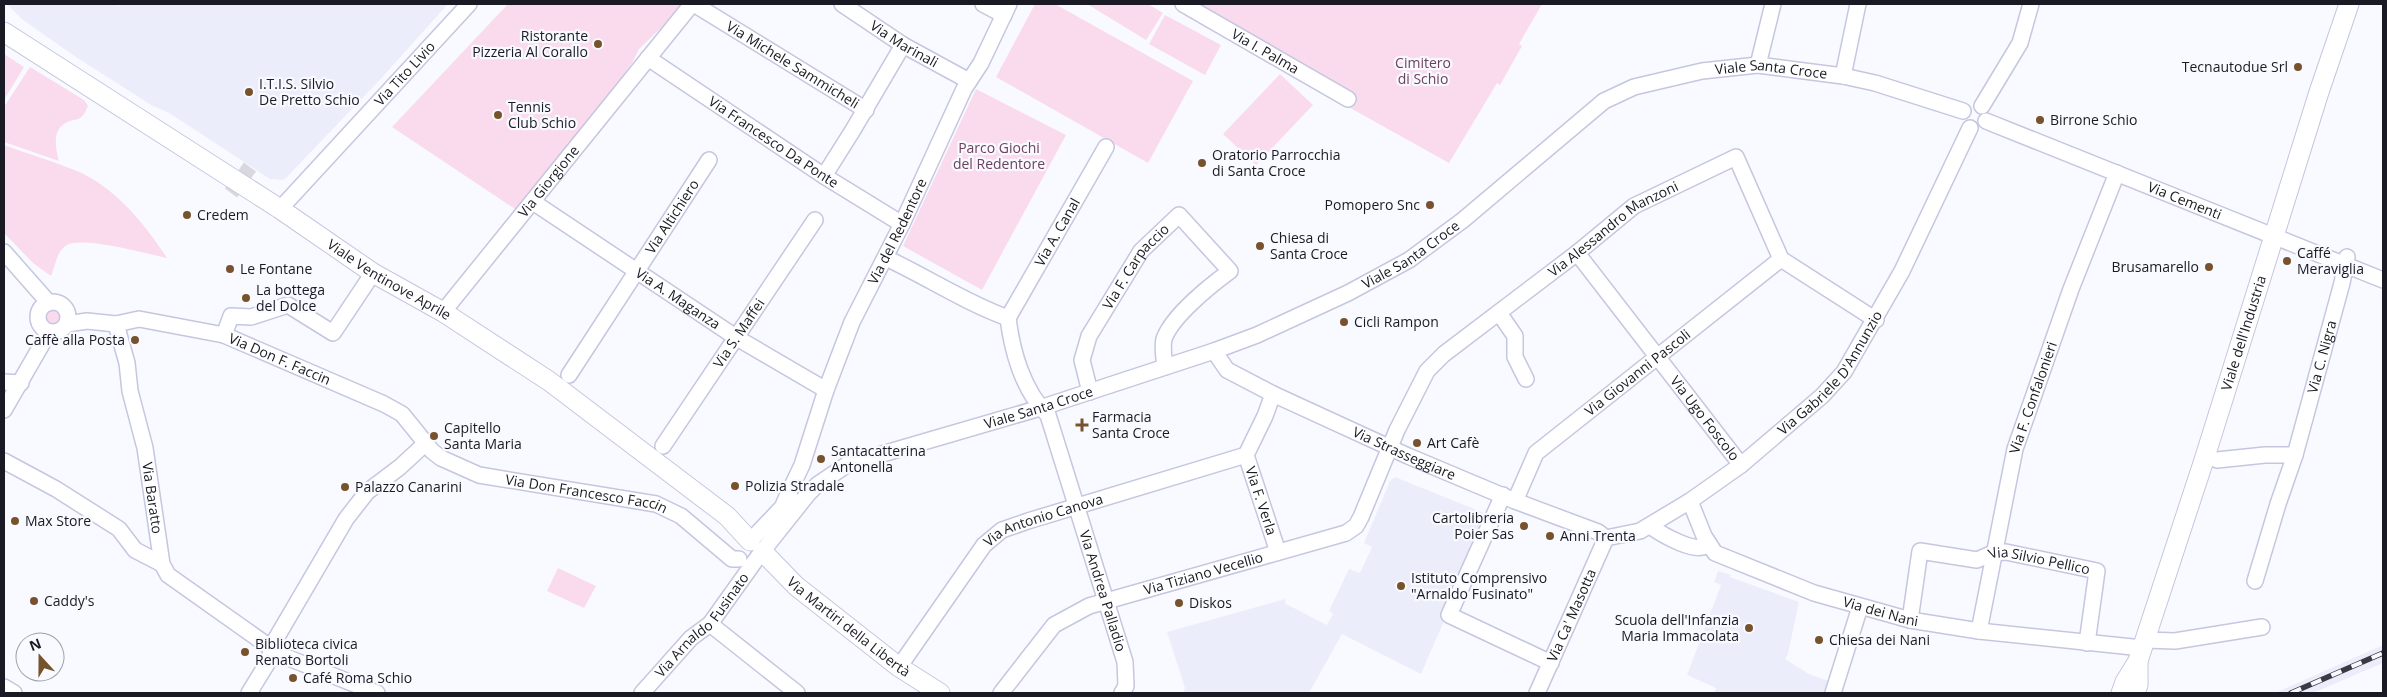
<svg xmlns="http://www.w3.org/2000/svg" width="2387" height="697" viewBox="0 0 2387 697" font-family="'Open Sans',sans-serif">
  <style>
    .built { fill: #ecedfb }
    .green { fill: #fadbed }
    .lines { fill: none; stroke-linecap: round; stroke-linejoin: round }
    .minor-tunnel { stroke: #d8d8de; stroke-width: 15; stroke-dasharray: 15 8; stroke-linecap: butt }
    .minor-casing { stroke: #c5c6e0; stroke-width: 18 }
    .major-casing { stroke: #c5c6e0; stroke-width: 21 }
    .minor { stroke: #fff; stroke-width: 15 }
    .major { stroke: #fff; stroke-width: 19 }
    .rail-casing { stroke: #3a3a44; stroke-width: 5.5 }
    .rail { stroke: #f9faff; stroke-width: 4; stroke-dasharray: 11; stroke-linecap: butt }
    .poi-dot { fill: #76532c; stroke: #f9faff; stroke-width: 2 }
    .labels { text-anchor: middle; stroke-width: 4.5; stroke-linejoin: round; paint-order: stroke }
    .poi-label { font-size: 14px; fill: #1a1a24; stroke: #f9faff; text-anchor: start }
    .street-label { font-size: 14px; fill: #1a1a24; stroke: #f9faff }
    .park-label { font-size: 14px; fill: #6e415e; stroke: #f9faff }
  </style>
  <rect width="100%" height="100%" fill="#f9faff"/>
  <g class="built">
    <polygon points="7,4 112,4 119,6 119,4 448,4 376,84 285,179 282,180 270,179 169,113 151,105 76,57 23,20"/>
    <polygon points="1395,477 1484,513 1489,517 1421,674 1342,634 1309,693 1183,693 1185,688 1167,632 1285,599 1286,604 1327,625 1333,614 1329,611 1349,569 1360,573 1372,547 1364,543 1390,481"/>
    <polygon points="1718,571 1731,575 1730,577 1799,602 1788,654 1785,659 1809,674 1834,683 1830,693 1714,693 1716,688 1687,675 1721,585 1714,582"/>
    <polygon points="2383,645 2383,663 2313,693 2275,693"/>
  </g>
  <g class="green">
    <polygon points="506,4 692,4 684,6 639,49 632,63 521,213 392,127 507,5"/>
    <polygon points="1035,4 1055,4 1193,81 1148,163 996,77"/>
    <polygon points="1087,4 1148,4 1163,13 1146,40"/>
    <polygon points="1172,4 1542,4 1519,44 1522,46 1500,85 1497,83 1449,163 1189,18 1178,11 1179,8"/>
    <polygon points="1165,15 1221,45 1205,75 1149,44"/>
    <polygon points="4,54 24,67 4,100"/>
    <path d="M30 67 84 100 88 106C80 125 76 116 64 124 52 131 56 150 59 161L4 142V107Z"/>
    <polygon points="1280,74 1313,105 1256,165 1223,134"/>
    <polygon points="976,89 1066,135 982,290 903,246"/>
    <path d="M4 145C28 154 53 161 77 171 116 188 144 223 167 258 147 254 84 236 67 245 57 250 55 267 51 276L33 263 4 233Z"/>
    <circle cx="53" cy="318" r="10"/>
    <polygon points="558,568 596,586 584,608 547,591"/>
  </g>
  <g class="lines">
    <polyline class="minor-tunnel" points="231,193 250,167"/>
    <defs>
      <g id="minor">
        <path id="s1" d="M694 4 866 110"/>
        <path id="s2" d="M842 4 903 45 969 81"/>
        <polyline points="983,4 1004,15"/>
        <path id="s3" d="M1183 4 1348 99"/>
        <path id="s4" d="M648 58 824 176 902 224"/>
        <polyline points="1758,65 1773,4"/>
        <polyline points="1843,76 1858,4"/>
        <polyline points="1982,106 2020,43 2031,4"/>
        <path id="s5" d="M1986 121 2383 280"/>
        <polyline points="824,176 853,130 903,45"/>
        <path id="s6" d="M533 202 737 338 826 390"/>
        <path id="s7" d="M280 209 469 4"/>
        <polyline points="4,252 49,303"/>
        <path id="s8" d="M1577 253 1741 465"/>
        <path d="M886 258C927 277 966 303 1008 318"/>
        <circle cx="53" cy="317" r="15"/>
        <path id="s9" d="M443 312 692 4"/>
        <polyline points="1499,313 1515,336 1515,357 1526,379"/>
        <path id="s10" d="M1008 318C1012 351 1023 391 1048 415L1125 662 1126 686 1122 693"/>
        <path id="s11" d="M1008 318 1106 147"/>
        <path id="s12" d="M67 324 87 321 116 324 139 319 224 335 384 404 402 414 432 451 441 458 479 475 656 504 681 516 732 559H739"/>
        <path id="s13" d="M116 324 127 363 130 391 145 448 162 564 168 575 281 655 377 693"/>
        <polyline points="224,335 231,316 251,317 288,305 333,333 373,273"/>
        <path id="s14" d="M1214 351 1227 370 1273 394 1408 456 1515 501 1598 532 1606 538"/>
        <path id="s15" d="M569 375 709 160"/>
        <polyline points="4,382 21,383"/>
        <path id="s16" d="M1090 392 1082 360 1089 336 1141 251 1179 215 1230 271C1211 285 1172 316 1164 339 1162 348 1164 358 1165 367"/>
        <path id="s17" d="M1273 394 1265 416 1246 455 1278 552"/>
        <polyline points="4,410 49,332"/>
        <path id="s18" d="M663 446 815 220"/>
        <polyline points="2217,460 2265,455 2295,455"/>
        <polyline points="4,461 56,489 119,529 135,550 162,564"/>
        <polyline points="1503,495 1449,615 1551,663"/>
        <path id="s19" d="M1515 501 1536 453 1781 259"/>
        <path id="s20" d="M1690 501 1704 536 1715 553 1814 593 1910 620 1979 631 2142 648"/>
        <path id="s21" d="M784 503 802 465 826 390 852 322 902 224 964 89 981 63 1009 4"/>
        <path d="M1650 526C1661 534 1698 556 1708 544"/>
        <polyline points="753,538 791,498"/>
        <path id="s22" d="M1606 538 1640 531 1690 501 1741 465 1822 396 1844 372 1902 271 1970 128"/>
        <path id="s23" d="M765 548 808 494 817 485 848 464 1040 408 1214 351 1257 335 1348 293 1409 260 1463 220 1604 101 1634 87 1702 71 1758 65 1843 76 1875 83 1963 111"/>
        <path id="s24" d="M2255 581 2278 504 2295 455 2342 283 2347 257"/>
        <path id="s25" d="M1910 620 1920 551 1977 560 1993 553 2006 552 2097 571 2087 643"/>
        <polyline points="710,624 797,693"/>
        <path id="s26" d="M1979 631 2015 449 2071 289 2117 173"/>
        <polyline points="2145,640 2175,641 2262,627"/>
        <path id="s27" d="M899 667 984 545 1002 530 1028 521 1246 455"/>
        <polyline points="4,687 14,693"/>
        <polyline points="249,693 268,662 274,642 346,519 367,492 400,467 427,442"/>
        <path id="s28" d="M642 693 691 638 710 624 760 554"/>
        <path id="s29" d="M1001 693 1054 625 1089 606 1346 533 1356 526 1361 517 1397 430 1427 371 1444 354 1577 253 1634 206 1736 157 1781 259 1876 320"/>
        <path id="s30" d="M1537 693 1606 538"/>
        <polyline points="1833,693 1860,607"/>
      </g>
      <g id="major">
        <path id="s31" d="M4 32 280 209 373 273 443 312 549 381 727 516 750 541"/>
        <path id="s32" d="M763 552 796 586 899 667 940 693"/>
        <path id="s33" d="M2121 693 2125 682 2138 661 2205 457 2319 92 2349 4"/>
        <polyline points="2135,693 2138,685 2138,661"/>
      </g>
    </defs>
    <use href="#minor" class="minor-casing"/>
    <use href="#major" class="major-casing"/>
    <use href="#minor" class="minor"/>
    <use href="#major" class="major"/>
    <defs>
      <polyline id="rail" points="2291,693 2383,653"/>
    </defs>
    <use href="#rail" class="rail-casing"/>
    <use href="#rail" class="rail"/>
  </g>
  <g class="poi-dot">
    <circle cx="598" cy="44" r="5"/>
    <circle cx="2298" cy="67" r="5"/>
    <circle cx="249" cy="92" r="5"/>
    <circle cx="498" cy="115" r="5"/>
    <circle cx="2040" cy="120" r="5"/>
    <circle cx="1202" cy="163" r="5"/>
    <circle cx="1430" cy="205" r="5"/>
    <circle cx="187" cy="215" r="5"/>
    <circle cx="1260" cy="246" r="5"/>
    <circle cx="2287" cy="261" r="5"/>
    <circle cx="2209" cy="267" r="5"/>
    <circle cx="230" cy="269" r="5"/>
    <circle cx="246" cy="298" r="5"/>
    <circle cx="1344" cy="322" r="5"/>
    <circle cx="135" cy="340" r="5"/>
    <path d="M1079.5 417.5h5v5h5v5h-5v5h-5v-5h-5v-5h5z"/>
    <circle cx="434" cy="436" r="5"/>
    <circle cx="1417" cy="443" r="5"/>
    <circle cx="821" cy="459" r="5"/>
    <circle cx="735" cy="486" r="5"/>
    <circle cx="345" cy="487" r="5"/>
    <circle cx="15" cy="521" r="5"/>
    <circle cx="1524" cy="526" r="5"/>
    <circle cx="1550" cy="536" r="5"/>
    <circle cx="1401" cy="586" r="5"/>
    <circle cx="34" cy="601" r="5"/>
    <circle cx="1179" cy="603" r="5"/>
    <circle cx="1749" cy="628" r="5"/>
    <circle cx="1819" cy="640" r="5"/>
    <circle cx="245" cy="652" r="5"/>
    <circle cx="293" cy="678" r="5"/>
  </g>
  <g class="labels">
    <g class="poi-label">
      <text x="588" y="41" text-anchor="end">Ristorante<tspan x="588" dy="16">Pizzeria Al Corallo</tspan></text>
      <text x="2288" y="72" text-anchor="end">Tecnautodue Srl</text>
      <text x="259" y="89">I.T.I.S. Silvio<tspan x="259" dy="16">De Pretto Schio</tspan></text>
      <text x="508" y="112">Tennis<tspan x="508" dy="16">Club Schio</tspan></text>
      <text x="2050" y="125">Birrone Schio</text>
      <text x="1212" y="160">Oratorio Parrocchia<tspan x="1212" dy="16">di Santa Croce</tspan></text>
      <text x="1420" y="210" text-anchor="end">Pomopero Snc</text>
      <text x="197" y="220">Credem</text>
      <text x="1270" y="243">Chiesa di<tspan x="1270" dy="16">Santa Croce</tspan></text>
      <text x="2297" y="258">Caffé<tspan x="2297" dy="16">Meraviglia</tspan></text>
      <text x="2199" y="272" text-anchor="end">Brusamarello</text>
      <text x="240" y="274">Le Fontane</text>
      <text x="256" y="295">La bottega<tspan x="256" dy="16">del Dolce</tspan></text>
      <text x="1354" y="327">Cicli Rampon</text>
      <text x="125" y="345" text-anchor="end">Caffè alla Posta</text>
      <text x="1092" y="422">Farmacia<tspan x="1092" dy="16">Santa Croce</tspan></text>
      <text x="444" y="433">Capitello<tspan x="444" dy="16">Santa Maria</tspan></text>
      <text x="1427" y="448">Art Cafè</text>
      <text x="831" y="456">Santacatterina<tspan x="831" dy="16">Antonella</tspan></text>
      <text x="745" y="491">Polizia Stradale</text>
      <text x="355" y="492">Palazzo Canarini</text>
      <text x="1514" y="523" text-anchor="end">Cartolibreria<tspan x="1514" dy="16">Poier Sas</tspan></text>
      <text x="25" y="526">Max Store</text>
      <text x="1560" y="541">Anni Trenta</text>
      <text x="1411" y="583">Istituto Comprensivo<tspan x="1411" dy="16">"Arnaldo Fusinato"</tspan></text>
      <text x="44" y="606">Caddy's</text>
      <text x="1189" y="608">Diskos</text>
      <text x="1739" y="625" text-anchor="end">Scuola dell'Infanzia<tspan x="1739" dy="16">Maria Immacolata</tspan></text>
      <text x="1829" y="645">Chiesa dei Nani</text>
      <text x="255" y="649">Biblioteca civica<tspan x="255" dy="16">Renato Bortoli</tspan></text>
      <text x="303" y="683">Café Roma Schio</text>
    </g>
    <g class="street-label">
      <text dy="5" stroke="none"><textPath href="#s2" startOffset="74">Via Marinali</textPath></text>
      <text dy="5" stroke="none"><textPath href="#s3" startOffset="95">Via I. Palma</textPath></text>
      <text dy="5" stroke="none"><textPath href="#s1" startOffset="116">Via Michele Sammicheli</textPath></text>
      <text dy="5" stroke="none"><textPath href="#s7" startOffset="184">Via Tito Livio</textPath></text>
      <text dy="5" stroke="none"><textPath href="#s23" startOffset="1142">Viale Santa Croce</textPath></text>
      <text dy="5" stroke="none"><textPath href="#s4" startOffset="151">Via Francesco Da Ponte</textPath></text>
      <text dy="5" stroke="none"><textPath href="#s9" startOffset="168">Via Giorgione</textPath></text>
      <text dy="5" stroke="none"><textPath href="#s5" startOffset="214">Via Cementi</textPath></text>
      <text dy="5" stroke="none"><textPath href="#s15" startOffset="189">Via Altichiero</textPath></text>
      <text dy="5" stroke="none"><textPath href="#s29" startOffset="811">Via Alessandro Manzoni</textPath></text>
      <text dy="5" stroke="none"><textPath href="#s21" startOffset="295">Via del Redentore</textPath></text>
      <text dy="5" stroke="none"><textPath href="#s11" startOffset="99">Via A. Canal</textPath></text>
      <text dy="5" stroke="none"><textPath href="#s23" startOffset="722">Viale Santa Croce</textPath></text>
      <text dy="5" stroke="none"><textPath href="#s16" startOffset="142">Via F. Carpaccio</textPath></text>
      <text dy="5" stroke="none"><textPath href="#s31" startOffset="458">Viale Ventinove Aprile</textPath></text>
      <text dy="5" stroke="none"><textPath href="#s6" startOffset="174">Via A. Maganza</textPath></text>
      <text dy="5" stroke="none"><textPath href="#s33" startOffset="381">Viale dell'Industria</textPath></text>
      <text dy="5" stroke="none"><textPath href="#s18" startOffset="136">Via S. Maffei</textPath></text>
      <text dy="5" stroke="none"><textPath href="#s24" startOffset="234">Via C. Nigra</textPath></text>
      <text dy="5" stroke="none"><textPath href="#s12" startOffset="220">Via Don F. Faccin</textPath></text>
      <text dy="5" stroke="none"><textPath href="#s19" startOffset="182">Via Giovanni Pascoli</textPath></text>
      <text dy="5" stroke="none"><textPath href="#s22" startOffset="285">Via Gabriele D'Annunzio</textPath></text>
      <text dy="5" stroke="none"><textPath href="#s26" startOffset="240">Via F. Confalonieri</textPath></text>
      <text dy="5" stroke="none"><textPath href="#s23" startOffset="318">Viale Santa Croce</textPath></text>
      <text dy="5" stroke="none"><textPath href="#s8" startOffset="209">Via Ugo Foscolo</textPath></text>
      <text dy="5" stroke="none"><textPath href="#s14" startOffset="219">Via Strasseggiare</textPath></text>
      <text dy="5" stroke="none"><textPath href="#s12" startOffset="564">Via Don Francesco Faccin</textPath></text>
      <text dy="5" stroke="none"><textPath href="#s13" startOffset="178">Via Baratto</textPath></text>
      <text dy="5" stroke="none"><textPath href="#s17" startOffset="115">Via F. Verla</textPath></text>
      <text dy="5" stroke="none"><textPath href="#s27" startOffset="214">Via Antonio Canova</textPath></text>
      <text dy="5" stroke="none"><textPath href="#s25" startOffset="192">Via Silvio Pellico</textPath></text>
      <text dy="5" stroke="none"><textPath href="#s29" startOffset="245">Via Tiziano Vecellio</textPath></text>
      <text dy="5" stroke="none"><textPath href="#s10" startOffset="291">Via Andrea Palladio</textPath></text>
      <text dy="5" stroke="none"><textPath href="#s20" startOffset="234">Via dei Nani</textPath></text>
      <text dy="5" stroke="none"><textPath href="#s30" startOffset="85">Via Ca' Masotta</textPath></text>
      <text dy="5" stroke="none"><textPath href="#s28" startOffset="91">Via Arnaldo Fusinato</textPath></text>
      <text dy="5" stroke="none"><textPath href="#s32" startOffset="114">Via Martiri della Libertà</textPath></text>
    </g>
    <g class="park-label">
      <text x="1423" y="68">Cimitero<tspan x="1423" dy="16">di Schio</tspan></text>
      <text x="999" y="153">Parco Giochi<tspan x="999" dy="16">del Redentore</tspan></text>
    </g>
  </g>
  <rect width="2387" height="697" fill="none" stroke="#1a1a24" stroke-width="10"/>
  <g transform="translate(40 657) rotate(339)"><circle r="24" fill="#f9faff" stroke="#a0a0a7"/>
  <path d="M0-4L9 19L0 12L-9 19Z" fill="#76532c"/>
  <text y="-8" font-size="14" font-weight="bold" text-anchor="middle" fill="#1a1a24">N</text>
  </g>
</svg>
